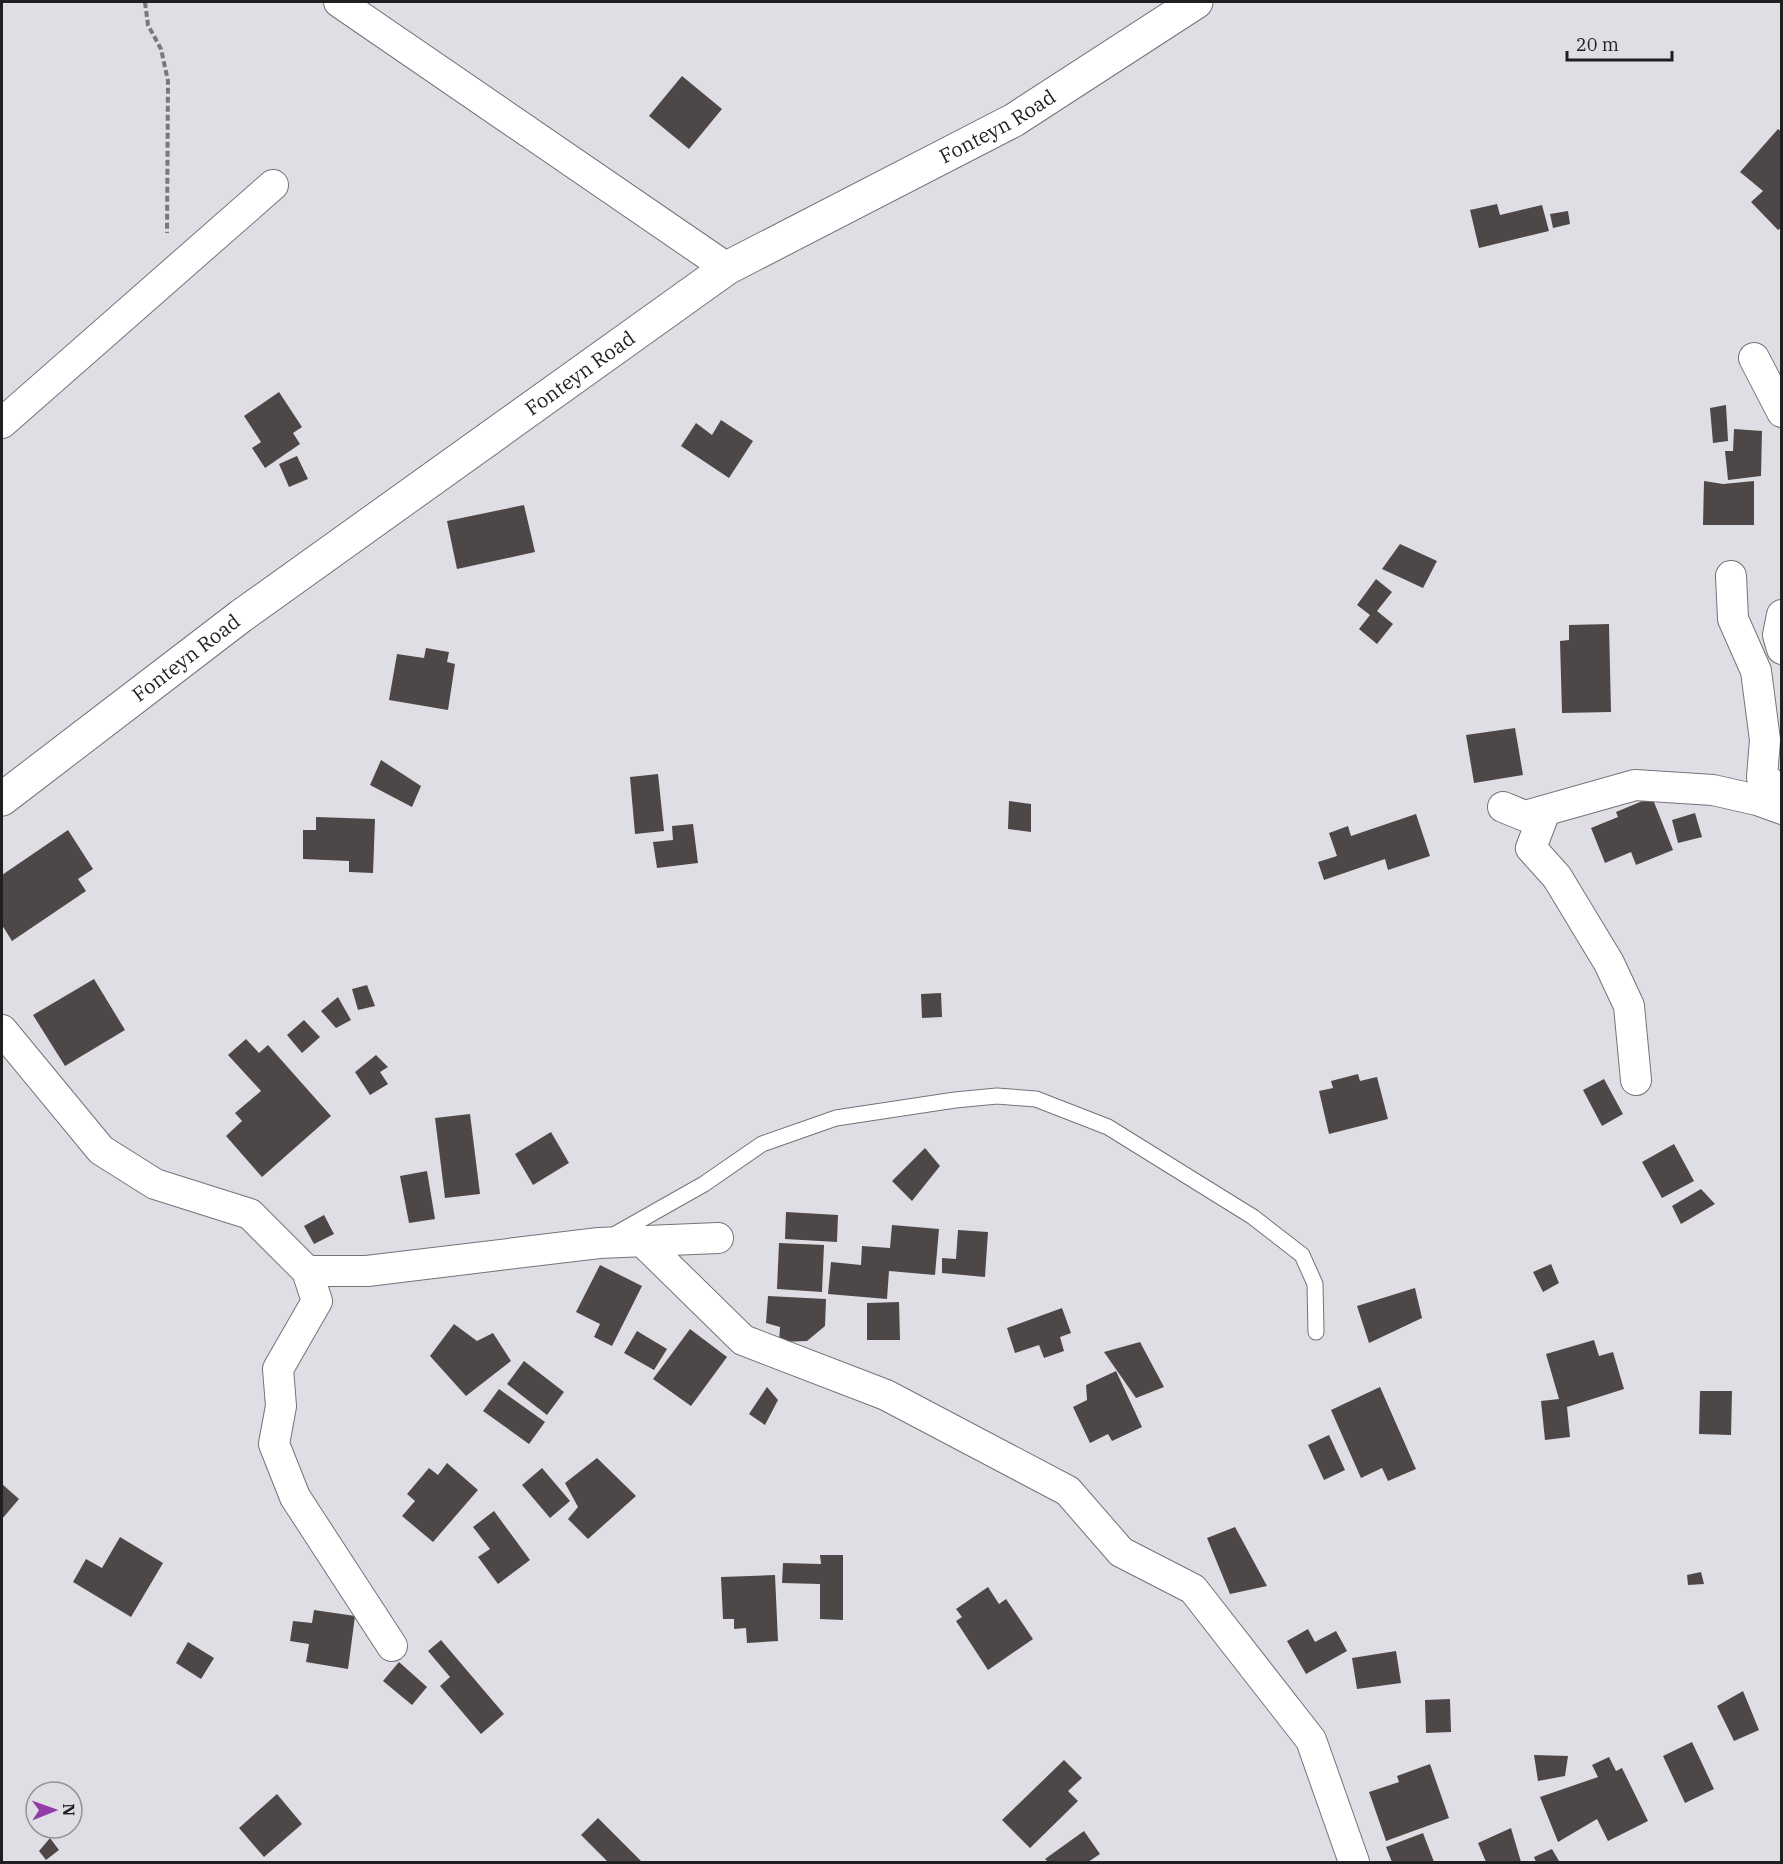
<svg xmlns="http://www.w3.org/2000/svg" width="1783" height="1864" viewBox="0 0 1783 1864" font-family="'IBM Plex Serif',serif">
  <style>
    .building { fill: #4d4748 }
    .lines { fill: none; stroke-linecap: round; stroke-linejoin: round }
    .lane-casing { stroke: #747379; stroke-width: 17 }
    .street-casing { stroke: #747379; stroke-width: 32 }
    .secondary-casing { stroke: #747379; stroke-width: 35 }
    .path { stroke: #7a787d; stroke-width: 4; stroke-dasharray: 6 3; stroke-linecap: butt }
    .lane { stroke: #fff; stroke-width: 15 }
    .street { stroke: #fff; stroke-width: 30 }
    .secondary { stroke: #fff; stroke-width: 33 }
    .labels { text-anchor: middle; stroke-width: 6; stroke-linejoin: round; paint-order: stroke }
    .street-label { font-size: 20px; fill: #1f1e21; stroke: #e0dee5 }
  </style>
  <rect width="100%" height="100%" fill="#e0dee5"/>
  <g class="building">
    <polygon points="682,76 722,109 689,149 649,116"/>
    <polygon points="1778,129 1782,132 1782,227 1778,230 1751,202 1763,191 1740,172"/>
    <polygon points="1497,204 1500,215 1542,205 1549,231 1479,248 1470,210"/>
    <polygon points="1568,211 1570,224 1553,228 1550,214"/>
    <polygon points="279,392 302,427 293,433 300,444 265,468 252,448 261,442 244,416"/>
    <polygon points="1726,405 1728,441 1713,443 1710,408"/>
    <polygon points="721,420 753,441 729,478 681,446 696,423 712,435"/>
    <polygon points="1734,429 1762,431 1761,476 1728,480 1725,451 1733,451"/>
    <polygon points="297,456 308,479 289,487 279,464"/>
    <polygon points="1704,481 1723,484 1754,481 1754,525 1703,525"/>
    <polygon points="524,505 535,552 457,569 447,521"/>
    <polygon points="1400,544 1437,561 1423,588 1382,569"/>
    <polygon points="1376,579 1392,592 1377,611 1393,624 1377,644 1359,629 1370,615 1357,605"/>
    <polygon points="1609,624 1611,712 1562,713 1560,641 1569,640 1569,625"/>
    <polygon points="426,648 449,652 447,662 455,664 448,710 389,700 397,654 424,658"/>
    <polygon points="1515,728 1523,775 1474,783 1466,735"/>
    <polygon points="381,760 421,786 412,807 370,785"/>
    <polygon points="658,774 664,831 635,834 630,777"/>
    <polygon points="1652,797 1673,850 1636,865 1631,852 1605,863 1591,828 1618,817 1616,812"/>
    <polygon points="1009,801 1031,804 1031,832 1008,829"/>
    <polygon points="1695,813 1702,837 1678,843 1672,820"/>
    <polygon points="1416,814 1430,856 1388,870 1385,859 1324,880 1318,862 1337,856 1329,833 1348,826 1351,836"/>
    <polygon points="316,817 375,819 373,873 349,872 349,861 303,859 303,830 316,830"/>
    <polygon points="693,824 698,863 657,868 653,842 673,840 672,826"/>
    <polygon points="68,830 93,869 78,879 86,891 12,941 2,925 2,875"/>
    <polygon points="94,979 125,1030 65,1066 33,1015"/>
    <polygon points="367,985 375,1006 358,1010 352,989"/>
    <polygon points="941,993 942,1017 922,1018 921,994"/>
    <polygon points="338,997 351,1020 336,1028 321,1011"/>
    <polygon points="304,1020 320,1037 302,1053 287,1035"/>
    <polygon points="246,1039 259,1053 268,1045 331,1116 262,1177 226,1136 242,1121 235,1113 261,1091 228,1055"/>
    <polygon points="376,1055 388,1067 380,1072 388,1084 370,1095 355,1072"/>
    <polygon points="1358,1074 1360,1081 1377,1077 1388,1119 1329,1134 1319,1091 1333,1088 1331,1081"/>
    <polygon points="1604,1079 1623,1114 1602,1126 1583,1090"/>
    <polygon points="470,1114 480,1194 445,1198 435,1118"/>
    <polygon points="551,1132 569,1163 533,1185 515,1154"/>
    <polygon points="1674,1144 1694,1181 1662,1198 1642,1162"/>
    <polygon points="925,1148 940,1166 912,1201 892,1181"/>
    <polygon points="427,1171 435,1219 409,1223 400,1176"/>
    <polygon points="1701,1189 1715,1204 1681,1224 1672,1206"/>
    <polygon points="786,1212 838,1215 837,1242 785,1239"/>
    <polygon points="324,1215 334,1234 314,1244 304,1226"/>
    <polygon points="892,1225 939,1229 935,1275 889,1271 887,1299 828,1294 831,1262 861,1265 862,1246 890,1248"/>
    <polygon points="958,1230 988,1232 985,1277 942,1273 942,1258 956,1259"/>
    <polygon points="779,1243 824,1245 822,1292 777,1289"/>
    <polygon points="1551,1264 1559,1283 1543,1292 1533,1272"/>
    <polygon points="600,1265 642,1286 612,1346 594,1337 600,1324 576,1312"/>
    <polygon points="1415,1288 1422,1318 1369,1343 1357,1306"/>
    <polygon points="768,1296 826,1299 825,1326 807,1341 779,1342 780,1327 766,1323"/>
    <polygon points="899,1302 900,1340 867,1340 867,1303"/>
    <polygon points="1062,1308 1071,1333 1060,1337 1064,1351 1044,1358 1039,1345 1015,1353 1007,1328"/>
    <polygon points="454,1324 477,1341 493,1333 511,1361 466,1396 430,1356"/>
    <polygon points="690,1329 727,1357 691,1406 653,1379"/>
    <polygon points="637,1331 667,1349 654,1370 624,1353"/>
    <polygon points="1594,1340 1599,1356 1613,1352 1624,1389 1567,1407 1570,1437 1545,1440 1541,1401 1559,1399 1546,1354"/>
    <polygon points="1140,1342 1164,1387 1136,1398 1104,1352"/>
    <polygon points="524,1361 564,1392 547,1415 507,1384"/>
    <polygon points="1116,1371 1142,1427 1112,1441 1108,1434 1090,1443 1073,1407 1087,1400 1086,1385"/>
    <polygon points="767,1387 778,1400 765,1425 749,1414"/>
    <polygon points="1380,1387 1416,1469 1388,1481 1382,1468 1361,1478 1331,1410"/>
    <polygon points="499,1389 545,1422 529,1444 483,1411"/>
    <polygon points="1700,1391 1732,1391 1731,1435 1699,1434"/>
    <polygon points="1329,1435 1345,1470 1324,1480 1308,1445"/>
    <polygon points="597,1458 636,1496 588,1539 568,1519 578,1507 565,1483"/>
    <polygon points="447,1463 478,1490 433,1542 402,1516 415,1501 407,1494 429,1468 438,1475"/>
    <polygon points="542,1468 570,1501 550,1518 522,1485"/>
    <polygon points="2,1484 19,1499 2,1519"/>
    <polygon points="494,1511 530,1560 498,1584 478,1557 490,1549 473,1527"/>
    <polygon points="1235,1527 1267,1586 1230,1594 1207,1538"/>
    <polygon points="120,1537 163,1563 131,1617 73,1582 86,1559 102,1568"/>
    <polygon points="820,1555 843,1555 843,1620 820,1619 820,1584 782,1583 783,1563 821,1564"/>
    <polygon points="1701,1572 1704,1584 1688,1585 1687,1575"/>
    <polygon points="775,1575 778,1641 747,1643 746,1628 734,1629 734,1619 723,1619 721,1577"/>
    <polygon points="988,1587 999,1604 1006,1599 1033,1639 988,1670 956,1621 962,1617 956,1609"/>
    <polygon points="314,1610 355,1616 348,1669 306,1662 309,1644 290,1641 293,1621 312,1623"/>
    <polygon points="1308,1629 1315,1642 1336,1631 1347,1651 1306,1674 1287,1641"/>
    <polygon points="441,1640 504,1714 481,1734 440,1686 450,1677 428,1651"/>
    <polygon points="188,1642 214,1658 201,1679 176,1663"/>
    <polygon points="1396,1651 1401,1683 1357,1689 1352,1658"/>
    <polygon points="399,1662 427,1687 412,1705 383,1681"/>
    <polygon points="1743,1691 1759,1730 1734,1741 1717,1706"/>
    <polygon points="1450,1699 1451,1732 1426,1733 1425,1700"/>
    <polygon points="1692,1742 1714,1789 1685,1803 1663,1756"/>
    <polygon points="1534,1755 1568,1756 1565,1776 1538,1781"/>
    <polygon points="1609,1757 1616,1771 1622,1768 1648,1821 1608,1841 1597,1819 1558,1842 1540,1797 1598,1777 1592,1765"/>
    <polygon points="1064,1760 1082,1778 1068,1791 1078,1801 1030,1848 1002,1820"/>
    <polygon points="1430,1764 1449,1818 1386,1841 1369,1792 1399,1782 1397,1776"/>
    <polygon points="277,1794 302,1824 264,1857 239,1828"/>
    <polygon points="598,1818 642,1862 608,1862 581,1835"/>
    <polygon points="1511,1828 1521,1862 1486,1862 1478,1843"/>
    <polygon points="1084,1831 1100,1854 1088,1862 1048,1862 1045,1859"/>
    <polygon points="1423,1833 1434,1862 1392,1862 1386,1847"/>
    <polygon points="50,1838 59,1850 46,1860 39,1851"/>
    <polygon points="1552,1849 1559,1861 1536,1862 1534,1857"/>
  </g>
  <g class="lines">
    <defs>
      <polyline id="lane" points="612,1236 704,1184 762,1144 836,1118 955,1100 997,1096 1036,1099 1108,1127 1253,1217 1302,1255 1315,1284 1316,1332"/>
      <g id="street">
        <polyline points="339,2 727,268"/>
        <polyline points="1754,358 1782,412"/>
        <polyline points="2,423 273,185"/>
        <polyline points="1731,576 1733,619 1756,671 1765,740 1762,777 1782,791"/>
        <polyline points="1782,615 1778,635 1782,649"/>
        <polyline points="1503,807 1525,816 1635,785 1713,790 1757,800 1782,809"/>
        <polyline points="1545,811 1531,848 1557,877 1609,963 1629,1006 1636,1080"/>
        <polyline points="2,1030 101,1150 155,1184 250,1214 307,1271 317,1301 278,1369 281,1406 274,1444 295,1497 392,1646"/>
        <polyline points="642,1241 743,1340 886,1395 1068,1491 1121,1552 1193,1589 1311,1740 1354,1862"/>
        <polyline points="307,1271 367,1271 599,1243 718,1238"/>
      </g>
      <g id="secondary">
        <path id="s1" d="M2 799 241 616 727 268 1014 120 1196 2"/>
      </g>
    </defs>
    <use href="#lane" class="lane-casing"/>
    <use href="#street" class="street-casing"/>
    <use href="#secondary" class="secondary-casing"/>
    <polyline class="path" points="145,2 148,25 161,49 168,81 167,233"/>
    <use href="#lane" class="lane"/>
    <use href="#street" class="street"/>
    <use href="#secondary" class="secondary"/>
  </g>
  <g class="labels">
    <g class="street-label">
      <text dy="7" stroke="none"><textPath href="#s1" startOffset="1204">Fonteyn Road</textPath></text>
      <text dy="7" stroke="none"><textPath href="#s1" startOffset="718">Fonteyn Road</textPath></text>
      <text dy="7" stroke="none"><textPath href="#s1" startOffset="232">Fonteyn Road</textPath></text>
    </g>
  </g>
  <rect width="1783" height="1864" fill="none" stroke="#1f1e21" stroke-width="6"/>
  <g transform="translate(54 1810) rotate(89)"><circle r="28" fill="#e0dee5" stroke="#939197" stroke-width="1.5"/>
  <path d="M0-4.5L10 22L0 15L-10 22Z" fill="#933ca8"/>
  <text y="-9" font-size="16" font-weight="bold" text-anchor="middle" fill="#1f1e21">N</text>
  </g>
  <path d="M1567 51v9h105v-9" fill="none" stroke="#1f1e21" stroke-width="3"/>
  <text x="1576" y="51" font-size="18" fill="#1f1e21" stroke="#e0dee5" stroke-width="4.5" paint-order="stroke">20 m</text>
</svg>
